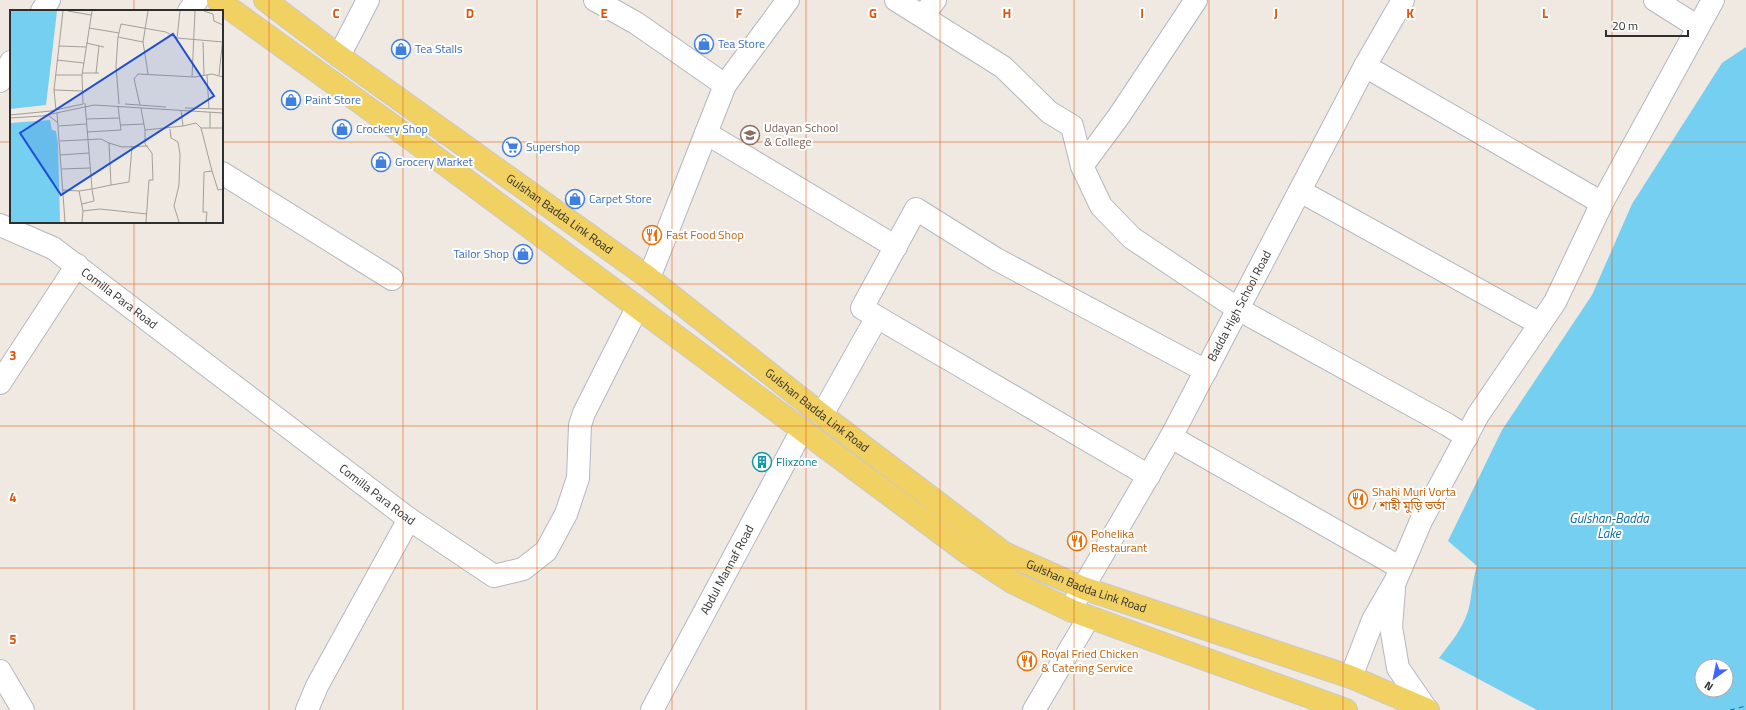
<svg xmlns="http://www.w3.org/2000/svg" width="1746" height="710" viewBox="0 0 1746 710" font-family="'Titillium Web','Noto Sans Bengali',sans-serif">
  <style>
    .water { fill: #75cff0; fill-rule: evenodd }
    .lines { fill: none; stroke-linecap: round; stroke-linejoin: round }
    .ferry { stroke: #0d6fa3; stroke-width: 1; stroke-dasharray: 5 4; stroke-linecap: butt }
    .minor-casing { stroke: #b4b7c1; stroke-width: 24 }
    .major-casing { stroke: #c9c9c9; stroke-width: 24 }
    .minor { stroke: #fff; stroke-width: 22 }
    .major { stroke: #f2d163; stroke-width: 22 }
    .grid { fill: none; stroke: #df570e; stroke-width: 1; stroke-opacity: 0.55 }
    .labels { text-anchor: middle; stroke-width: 4; stroke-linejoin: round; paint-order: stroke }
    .shop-label { font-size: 12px; fill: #366cbe; stroke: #fff; text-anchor: start }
    .education-label { font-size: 12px; fill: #785e54; stroke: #fff; text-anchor: start }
    .street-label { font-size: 12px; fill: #2e2e2e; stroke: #fff }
    .food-label { font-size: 12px; fill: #c56008; stroke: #fff; text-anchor: start }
    .culture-label { font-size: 12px; fill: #0d838f; stroke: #fff; text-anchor: start }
    .water-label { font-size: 13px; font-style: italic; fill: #0d6fa3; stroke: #fff }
    .inset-river { fill: none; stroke: #75cff0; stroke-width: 2 }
    .inset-road { fill: none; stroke: #a29e99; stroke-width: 1 }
    .view { fill: #1d4ed8; fill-opacity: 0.15; stroke: #1d4ed8; stroke-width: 2 }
    .inset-edge { fill: none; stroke: #2e2e2e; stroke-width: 2 }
    .grid-label { font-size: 13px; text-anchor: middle; font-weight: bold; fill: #df570e; stroke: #fff; stroke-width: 4; stroke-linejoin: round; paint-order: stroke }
  </style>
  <rect width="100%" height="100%" fill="#efe9e1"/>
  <path class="water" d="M1746 47V710H1537L1439 658C1452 641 1466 625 1470 603 1472 591 1473 579 1477 566L1448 541 1502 430 1592 295 1632 204 1722 63ZM1702 666H1726V690H1702Z"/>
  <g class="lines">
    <polyline class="ferry" points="1730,710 1746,706"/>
    <defs>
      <g id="minor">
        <polyline points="595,0 636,23 725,85 649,278"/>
        <polyline points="896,0 1003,67 1049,112 1072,126 1082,166"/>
        <polyline points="1196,0 1119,116 1082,166 1101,206 1132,238 1238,309 1448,425 1467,437"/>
        <polyline points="1655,0 1698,27"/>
        <polyline points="42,11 49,0"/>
        <polyline points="189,11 197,0"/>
        <polyline points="923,16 935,0"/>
        <polyline points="339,56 368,0"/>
        <polyline points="1365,66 1602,203"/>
        <polyline points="0,81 11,62"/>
        <polyline points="725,85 788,0"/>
        <polyline points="706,133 896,247"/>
        <polyline points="222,173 392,279"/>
        <polyline points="1300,191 1540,324"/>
        <path id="s1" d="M0 225 53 248 409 519 494 576 523 569 546 551 566 514 578 478 580 425 584 413 637 308"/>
        <polyline points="877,317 1149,476"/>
        <polyline points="0,383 77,265"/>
        <polyline points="822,415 877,317 862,308 916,209 996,259 1206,371"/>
        <polyline points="1171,437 1401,568"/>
        <polyline points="1394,589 1391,627 1398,668 1427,710"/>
        <path id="s2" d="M1070 610 1171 437 1365 66 1403 0"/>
        <polyline points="0,671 23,710"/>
        <polyline points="1351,677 1373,620 1395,582 1421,521 1478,415 1555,302 1602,203 1713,0"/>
        <polyline points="307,710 317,686 409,519"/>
        <path id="s3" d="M652 710 802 430"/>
        <polyline points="1034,710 1089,617"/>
      </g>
      <g id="major">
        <polyline points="218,0 411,139 969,554 1012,582 1070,610 1346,710"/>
        <path id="s4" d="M265 0 339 56 649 278 822 415 1004 553 1083 588 1351 677 1428 710"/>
      </g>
    </defs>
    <use href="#minor" class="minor-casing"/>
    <use href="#major" class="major-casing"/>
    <use href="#minor" class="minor"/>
    <use href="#major" class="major"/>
  </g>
  <path class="grid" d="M134 0V11M269 0V710M403 0V710M537 0V710M672 0V710M806 0V710M940 0V710M1074 0V710M1209 0V710M1343 0V710M1477 0V710M1612 0V710M0 142H11M222 142H1746M134 222V710M0 284H1746M0 426H1746M0 568H1746"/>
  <defs>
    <symbol id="shop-ring" viewBox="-11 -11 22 22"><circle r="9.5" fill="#fff" stroke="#3f7fe0" stroke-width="1.5"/><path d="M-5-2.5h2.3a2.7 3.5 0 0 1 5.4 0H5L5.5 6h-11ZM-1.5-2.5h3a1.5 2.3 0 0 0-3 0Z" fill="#3f7fe0"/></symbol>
    <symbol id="school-ring" viewBox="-11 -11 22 22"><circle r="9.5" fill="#fff" stroke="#8d6e63" stroke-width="1.5"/><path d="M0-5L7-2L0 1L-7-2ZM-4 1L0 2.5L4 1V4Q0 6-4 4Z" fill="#8d6e63"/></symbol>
    <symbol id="supermarket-ring" viewBox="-11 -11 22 22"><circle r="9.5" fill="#fff" stroke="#3f7fe0" stroke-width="1.5"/><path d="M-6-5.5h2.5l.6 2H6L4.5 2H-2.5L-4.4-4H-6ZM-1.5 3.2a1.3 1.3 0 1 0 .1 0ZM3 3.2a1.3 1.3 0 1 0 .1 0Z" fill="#3f7fe0"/></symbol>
    <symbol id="restaurant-ring" viewBox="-11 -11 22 22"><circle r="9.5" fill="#fff" stroke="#e8710a" stroke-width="1.5"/><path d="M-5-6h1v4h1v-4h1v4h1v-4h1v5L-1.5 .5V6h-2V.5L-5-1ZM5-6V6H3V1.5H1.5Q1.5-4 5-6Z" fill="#e8710a"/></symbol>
    <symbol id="building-ring" viewBox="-11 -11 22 22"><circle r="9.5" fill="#fff" stroke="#0f9aa8" stroke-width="1.5"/><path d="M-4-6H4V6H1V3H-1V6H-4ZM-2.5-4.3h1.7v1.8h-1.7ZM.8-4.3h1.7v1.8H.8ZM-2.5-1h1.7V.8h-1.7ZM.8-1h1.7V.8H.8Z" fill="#0f9aa8"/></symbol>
  </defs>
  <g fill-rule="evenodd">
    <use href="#shop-ring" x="693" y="33" width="22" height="22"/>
    <use href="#shop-ring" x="390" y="38" width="22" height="22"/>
    <use href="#shop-ring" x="280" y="89" width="22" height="22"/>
    <use href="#shop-ring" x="331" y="118" width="22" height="22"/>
    <use href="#school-ring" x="739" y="124" width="22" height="22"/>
    <use href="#supermarket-ring" x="501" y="136" width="22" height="22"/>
    <use href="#shop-ring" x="370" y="151" width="22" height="22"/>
    <use href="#shop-ring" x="564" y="188" width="22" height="22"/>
    <use href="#restaurant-ring" x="641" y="224" width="22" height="22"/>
    <use href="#shop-ring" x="512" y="243" width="22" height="22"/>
    <use href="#building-ring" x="751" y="451" width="22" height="22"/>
    <use href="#restaurant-ring" x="1347" y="488" width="22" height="22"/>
    <use href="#restaurant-ring" x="1066" y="530" width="22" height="22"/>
    <use href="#restaurant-ring" x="1016" y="650" width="22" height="22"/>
  </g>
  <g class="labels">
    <g class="shop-label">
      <text x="718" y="48">Tea Store</text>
      <text x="415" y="53">Tea Stalls</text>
      <text x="305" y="104">Paint Store</text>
      <text x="356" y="133">Crockery Shop</text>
      <text x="526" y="151">Supershop</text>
      <text x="395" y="166">Grocery Market</text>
      <text x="589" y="203">Carpet Store</text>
      <text x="509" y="258" text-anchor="end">Tailor Shop</text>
    </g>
    <g class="education-label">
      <text x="764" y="132">Udayan School<tspan x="764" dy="14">&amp; College</tspan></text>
    </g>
    <g class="street-label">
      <text dy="4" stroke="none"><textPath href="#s4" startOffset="364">Gulshan Badda Link Road</textPath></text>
      <text dy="4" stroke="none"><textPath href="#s1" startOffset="141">Comilla Para Road</textPath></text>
      <text dy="4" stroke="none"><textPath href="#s2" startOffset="348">Badda High School Road</textPath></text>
      <text dy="4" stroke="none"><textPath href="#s4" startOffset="688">Gulshan Badda Link Road</textPath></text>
      <text dy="4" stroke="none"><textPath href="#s1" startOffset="465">Comilla Para Road</textPath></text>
      <text dy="4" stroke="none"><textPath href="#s3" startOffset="159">Abdul Mannaf Road</textPath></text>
      <text dy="4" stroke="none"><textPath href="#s4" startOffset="1012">Gulshan Badda Link Road</textPath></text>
    </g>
    <g class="food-label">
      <text x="666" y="239">Fast Food Shop</text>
      <text x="1372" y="496">Shahi Muri Vorta<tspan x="1372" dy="14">/ শাহী মুড়ি ভর্তা</tspan></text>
      <text x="1091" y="538">Pohelika<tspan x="1091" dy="14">Restaurant</tspan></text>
      <text x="1041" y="658">Royal Fried Chicken<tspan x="1041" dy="14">&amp; Catering Service</tspan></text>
    </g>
    <g class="culture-label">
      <text x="776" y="466">Flixzone</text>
    </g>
    <g class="water-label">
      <text x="1609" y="523">Gulshan-Badda<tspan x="1609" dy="15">Lake</tspan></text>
    </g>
  </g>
  <g transform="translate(10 10)">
    <rect width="213" height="213" fill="#efe9e1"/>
    <path d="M0 1H47L36 95 0 99ZM40 110 42 120 46 121 48 134 50 212H0V113Z" fill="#75cff0"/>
    <path class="inset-river" d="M5 212 4 147 10 124 19 114"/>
    <path class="inset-road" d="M58 1 81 5M138 1 133 32 138 64M194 1 203 4 204 11 213 15M79 18 109 23M108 27 111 14 156 22 167 28 213 32M167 28 170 1M193 32 194 65M76 33 94 37M49 36 76 37M47 50 74 53M72 63H89M86 63 89 36M46 65H72M197 65 199 99M209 65 213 27M182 67 185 1M44 80 73 81M73 94 72 65 82 1M109 94 106 56 108 27 133 32M115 94 156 97M130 95 124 69 128 64 185 67 202 64 213 67M131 98 135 120 173 116M175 98 213 99M46 100 44 80 53 1M171 100 173 116 186 113 191 118 202 161 194 162 193 202H197L196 212M200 102V118M47 103 55 212M0 105 41 101 73 94M38 105 48 113M0 108 32 106 84 95 213 103M76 109 109 108M111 115 134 114M49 116 76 114M191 118H213M160 119 161 128 168 132 170 144 169 175 164 196 169 212M135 120V134L142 143 143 170H139L136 212M77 122 111 120 108 96M50 131 91 129 99 133 101 175 119 172 122 137M99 133 112 137 138 136M50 145 79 143M52 159 80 158M202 161 208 180 213 179M53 180 69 181M72 194 84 191 82 179 101 175M73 201 90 199 137 204M72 212 73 201 69 181 82 179 75 93"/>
    <path class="view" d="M163 24 204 86 51 185 10 123Z"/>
    <rect width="213" height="213" class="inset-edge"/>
  </g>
  <g class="grid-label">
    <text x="336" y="18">C</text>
    <text x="470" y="18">D</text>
    <text x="604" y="18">E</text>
    <text x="739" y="18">F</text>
    <text x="873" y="18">G</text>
    <text x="1007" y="18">H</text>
    <text x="1142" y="18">I</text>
    <text x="1276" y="18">J</text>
    <text x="1410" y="18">K</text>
    <text x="1545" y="18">L</text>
    <text x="13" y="360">3</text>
    <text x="13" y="502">4</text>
    <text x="13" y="644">5</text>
  </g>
  <g transform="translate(1714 678) rotate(213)"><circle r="19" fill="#ffffff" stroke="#ababab"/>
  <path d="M0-3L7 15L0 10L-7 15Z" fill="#4264fb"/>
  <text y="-6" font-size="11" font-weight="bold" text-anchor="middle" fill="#2e2e2e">N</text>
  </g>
  <path d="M1606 30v6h82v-6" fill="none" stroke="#2e2e2e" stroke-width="2"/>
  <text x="1612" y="30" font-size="12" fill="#2e2e2e" stroke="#ffffff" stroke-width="3" paint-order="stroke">20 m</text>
</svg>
